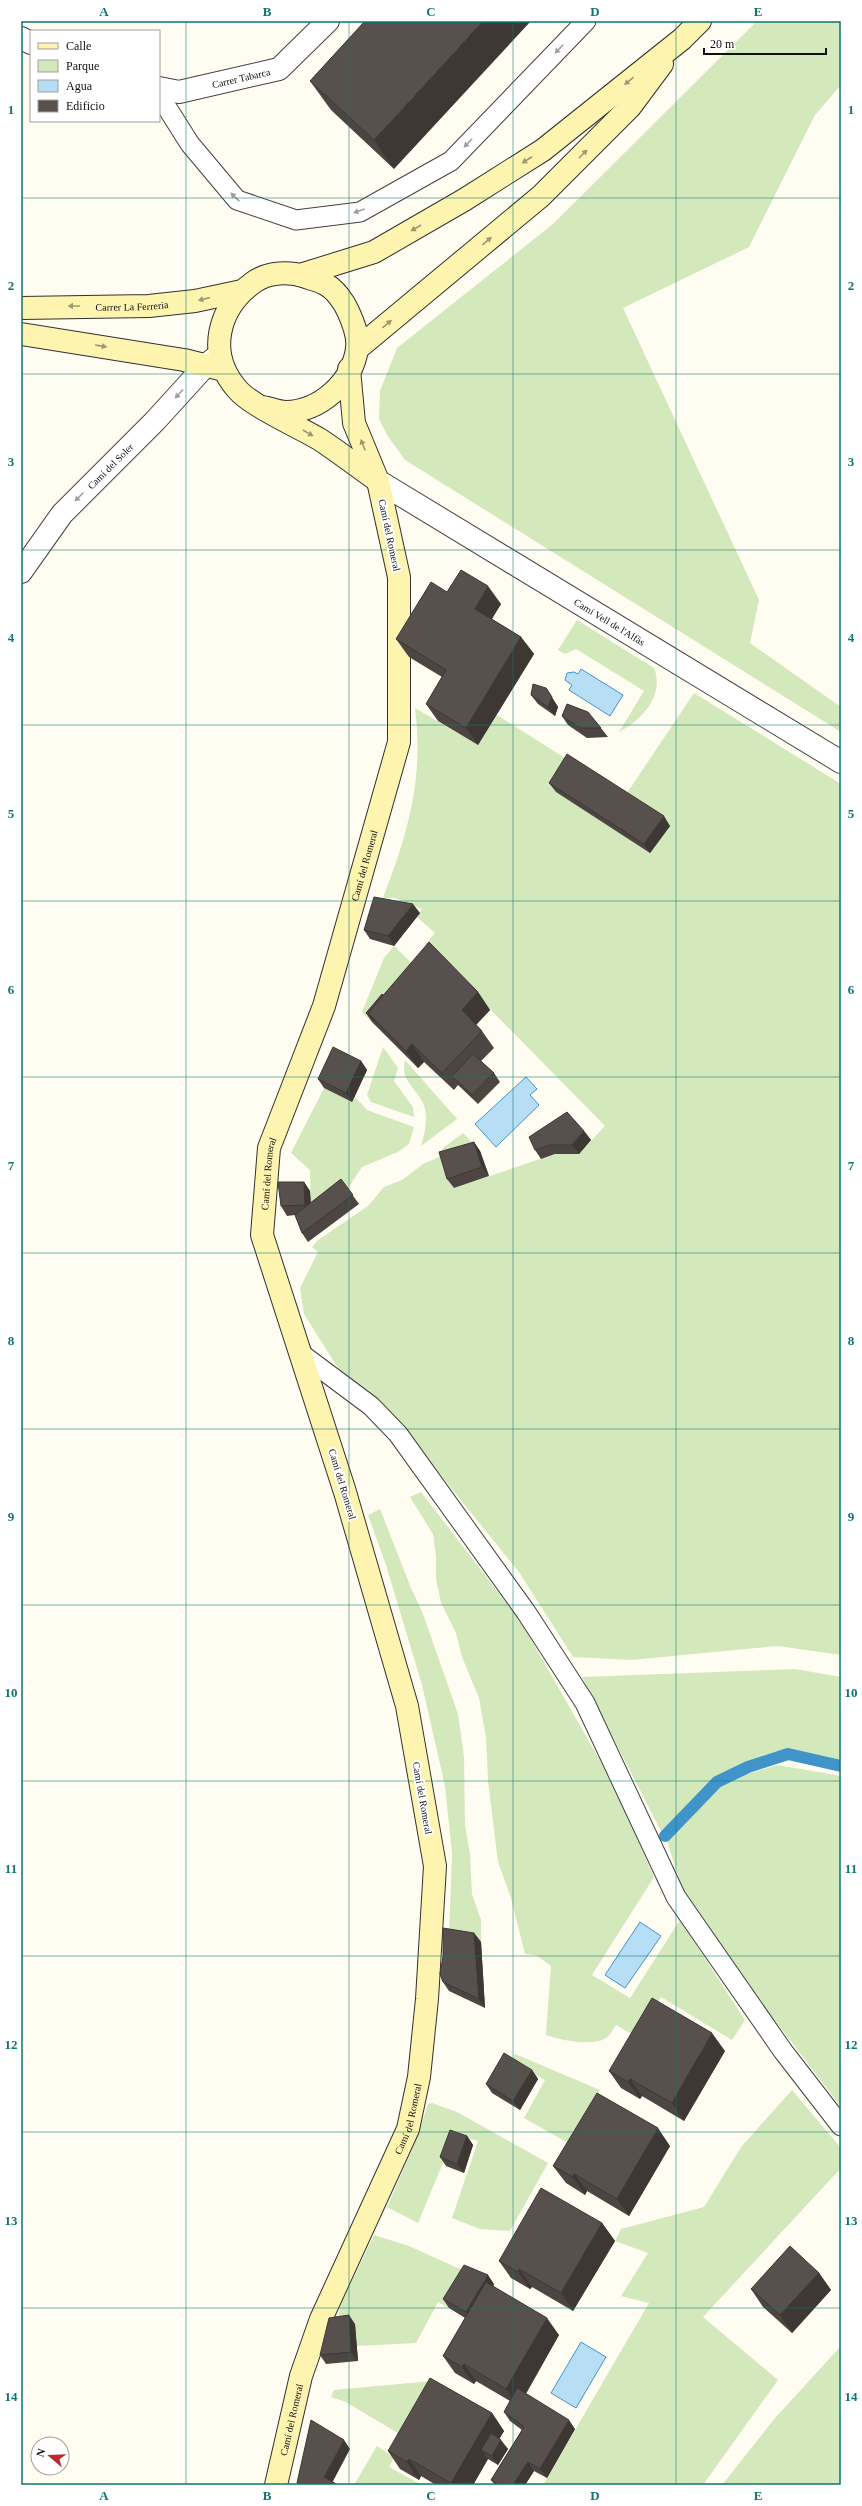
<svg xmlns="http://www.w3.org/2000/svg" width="862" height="2506" viewBox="0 0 862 2506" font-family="'Times New Roman',serif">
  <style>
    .green { fill: #d3e9bc }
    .water { fill: #b8def5; stroke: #4094ca }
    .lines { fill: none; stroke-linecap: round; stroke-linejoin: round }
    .stream { stroke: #4094ca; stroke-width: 12 }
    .lane-casing { stroke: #424242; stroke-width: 21 }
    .street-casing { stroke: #424242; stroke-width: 24 }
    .secondary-casing { stroke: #313131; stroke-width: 24 }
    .lane { stroke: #fff; stroke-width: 19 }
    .street { stroke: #fff; stroke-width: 22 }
    .secondary { stroke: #fdf4af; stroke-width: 22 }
    .wall { fill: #4c4541 }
    .shaded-wall { fill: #3e3835 }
    .building { fill: #58504c; stroke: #3e3835 }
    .oneway { fill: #9f9f9f }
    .oneway2 { fill: #9e986f }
    .grid { fill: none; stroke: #0f766e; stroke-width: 1; stroke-opacity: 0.55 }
    .labels { text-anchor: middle; stroke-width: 4; stroke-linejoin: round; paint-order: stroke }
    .street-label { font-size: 10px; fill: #0f0f0f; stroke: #fff }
    .neatline { fill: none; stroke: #0f766e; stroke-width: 1.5 }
    .grid-label { font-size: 13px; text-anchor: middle; font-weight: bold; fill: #0f766e }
  </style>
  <rect width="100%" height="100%" fill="#fffcf2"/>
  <g class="green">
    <polygon points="757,21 841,21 841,85 815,115 749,247 623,308 759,600 750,643 841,707 841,732 405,460 387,435 379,419 380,391 397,348 553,224"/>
    <path d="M577 620 654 668C665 695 642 720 619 732L644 691 576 649 565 654 558 650Z"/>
    <path d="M694 693 841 784V1655L778 1646 631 1660 573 1657 519 1572 438 1472 386 1408 338 1368 304 1314 300 1288 318 1252 312 1247 318 1240 368 1206 384 1187 402 1180 423 1164 439 1157 443 1148 463 1133 480 1151 445 1161 454 1188 555 1154H579L605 1126 426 944 435 933 417 917 422 909 394 898H383C408 832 424 780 415 708L478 745 497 715 625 796Z"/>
    <polygon points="394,946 426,977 389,1004 372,1022 362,1012 384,958"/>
    <polygon points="383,1047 398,1068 394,1081 413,1107 414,1117 371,1102 367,1095"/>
    <path d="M405 1060 457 1119 421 1146C425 1132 429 1117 423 1103 415 1087 400 1080 405 1060Z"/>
    <polygon points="324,1088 352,1102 355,1097 367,1110 414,1127 409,1144 398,1152 362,1167 348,1188 311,1214 310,1170 291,1153"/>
    <path d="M421 1492 521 1622 614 1785 654 1877 592 1975 630 1998 680 1920 745 2020 732 2040 661 1997 637 2037 616 2025C613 2029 610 2036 606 2038 593 2047 560 2040 546 2035L551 1966 536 1955 525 1954 511 1898 498 1862 488 1781 486 1737 479 1698 462 1657 456 1633 441 1603 436 1579V1557L433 1534 410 1497Z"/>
    <polygon points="380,1509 411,1588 423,1614 458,1714 464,1757 465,1825 470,1854 472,1894 481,1920 481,1942 449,1937 452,1853 445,1786 422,1685 386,1565 368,1515"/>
    <polygon points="795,1669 841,1677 841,1764 788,1753 748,1766 716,1780 663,1835 582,1677"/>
    <polygon points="778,1765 841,1776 841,2107 770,2014 683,1891 667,1841 714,1791 740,1776"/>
    <polygon points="515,2054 600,2090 570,2144 524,2118 545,2080 512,2061"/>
    <polygon points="792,2090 841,2148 841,2168 703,2317 778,2380 703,2485 543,2485 649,2303 621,2296 648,2253 615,2241 621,2229 704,2207 741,2147"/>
    <polygon points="432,2103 457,2112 548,2163 510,2231 480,2229 452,2218 478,2141 455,2134 418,2223 387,2207 415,2143 428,2104"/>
    <polygon points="374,2235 409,2246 471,2274 449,2308 438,2302 416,2343 357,2346 355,2324 336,2327 341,2304"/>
    <polygon points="841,2346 841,2485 722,2485 775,2418"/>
    <polygon points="432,2381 401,2435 346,2402 331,2397 334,2390"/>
    <polygon points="377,2446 394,2457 389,2467 422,2485 354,2485"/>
  </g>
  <g class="water">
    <polygon points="581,669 623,695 610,716 569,690 572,685 565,680 567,673 574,672 578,674"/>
    <polygon points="526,1077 537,1089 530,1095 539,1105 496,1147 475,1124"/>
    <polygon points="640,1922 661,1936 625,1988 605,1975"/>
    <polygon points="581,2342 606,2357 576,2408 551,2393"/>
  </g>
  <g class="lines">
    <polyline class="stream" points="665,1836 717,1782 748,1767 788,1754 841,1766"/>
    <defs>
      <g id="lane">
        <polyline points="159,95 190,144 237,200 296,220 360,212 451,161 586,21"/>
        <polyline points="300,1353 371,1406 398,1434 526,1612 585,1703 676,1897 783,2051 841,2126"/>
      </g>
      <g id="street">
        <polyline points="21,38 31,43"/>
        <path id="s1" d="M159 88 179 92 279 69 328 21"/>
        <path id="s2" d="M378 481 841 762"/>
        <path id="s3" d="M21 572 62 514 155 421 206 365 219 355"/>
      </g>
      <g id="secondary">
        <polyline points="300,275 374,252 464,200 543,150 682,39 700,21"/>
        <path id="s4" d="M21 308 149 306 195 301 242 291"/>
        <polyline points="21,334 184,360 224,370"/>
        <polyline points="357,349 541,196 630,107 662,64"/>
        <path d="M262 407C270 408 278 412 286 412 320 411 352 383 357 349 359 336 353 322 348 311 344 302 335 289 325 284 319 281 312 279 306 277 290 271 268 272 254 282 218 308 206 353 237 389 251 406 299 427 319 439 339 452 358 467 378 481"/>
        <path id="s5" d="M276 2485 301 2376 321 2319 408 2129 419 2077 427 1999 435 1866 407 1706 345 1492 262 1235 269 1148 324 1006 399 742V577L378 481 354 423 349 369"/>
      </g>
    </defs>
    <use href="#lane" class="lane-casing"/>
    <use href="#street" class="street-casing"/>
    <use href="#secondary" class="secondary-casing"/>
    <use href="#lane" class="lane"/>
    <use href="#street" class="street"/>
    <use href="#secondary" class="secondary"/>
  </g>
  <g class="wall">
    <polygon points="365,21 394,169 331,110 310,81"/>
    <polygon points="447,592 501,604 492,619 521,637 534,654 478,745 438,721 426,704 442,677 409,657 396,639"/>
    <polygon points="546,688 558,707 555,716 538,704 531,695"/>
    <polygon points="562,716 601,728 608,737 587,738 568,725"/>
    <polygon points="549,783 670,826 650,853 556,792"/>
    <polygon points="420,913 394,946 370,939 364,930"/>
    <polygon points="478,992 490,1010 476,1025 482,1031 494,1048 481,1061 494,1073 500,1082 478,1104 458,1085 454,1090 424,1062 418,1068 372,1022 366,1013 383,995"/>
    <polygon points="361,1061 367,1070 352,1102 324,1088 318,1079"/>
    <polygon points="584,1131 591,1140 579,1154 555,1154 541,1159 535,1150"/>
    <polygon points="474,1142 480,1151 489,1176 454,1188 447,1179"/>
    <polygon points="341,1179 359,1204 308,1242 302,1233 295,1215 287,1216 281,1206 304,1182 310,1191 311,1203"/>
    <polygon points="474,1933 481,1942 485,2008 449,1991 443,1982"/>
    <polygon points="725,2051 684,2121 642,2096 640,2099 621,2088 609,2071"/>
    <polygon points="532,2070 538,2079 520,2110 492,2093 486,2084"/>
    <polygon points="467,2136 473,2145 464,2173 446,2166 440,2157"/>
    <polygon points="670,2146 629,2216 587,2191 585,2195 566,2183 553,2166"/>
    <polygon points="602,2223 615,2241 573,2311 532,2287 530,2289 511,2278 499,2261"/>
    <polygon points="819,2273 831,2290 792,2333 763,2307 751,2289"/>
    <polygon points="494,2284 493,2287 559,2335 526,2394 575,2429 547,2478 534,2471 525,2485 495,2485 491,2480 522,2430 510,2421 504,2412 510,2401 476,2381 474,2384 455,2373 443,2356 465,2318 449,2308 443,2299"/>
    <polygon points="355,2324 358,2361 326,2364 320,2355"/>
    <polygon points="492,2413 504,2431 499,2439 508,2449 498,2465 488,2459 473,2485 436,2485 421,2476 419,2480 400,2469 388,2451"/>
  </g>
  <g class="shaded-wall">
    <polygon points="483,21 531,21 394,169 374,140"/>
    <polygon points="488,586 501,604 487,626 475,609"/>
    <polygon points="521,637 534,654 478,745 466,728"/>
    <polygon points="546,688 558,707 555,716 548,707"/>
    <polygon points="664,816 670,826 650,853 644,844"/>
    <polygon points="413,904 420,913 394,946 388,936"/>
    <polygon points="478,992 490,1010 474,1027 462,1010"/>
    <polygon points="412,1044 424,1062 418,1068 406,1051"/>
    <polygon points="361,1061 367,1070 352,1102 346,1093"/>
    <polygon points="584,1131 591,1140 579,1154 572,1145"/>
    <polygon points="474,1142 480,1151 489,1176 482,1167"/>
    <polygon points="304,1182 310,1191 311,1214 305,1205"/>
    <polygon points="474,1933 481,1942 485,2008 479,1999"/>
    <polygon points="712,2033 725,2051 684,2121 672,2103"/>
    <polygon points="532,2070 538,2079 520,2110 513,2101"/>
    <polygon points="630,2079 642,2096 640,2099 628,2082"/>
    <polygon points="658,2128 670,2146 629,2216 617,2199"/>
    <polygon points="467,2136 473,2145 464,2173 457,2164"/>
    <polygon points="574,2174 587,2191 585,2195 573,2177"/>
    <polygon points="602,2223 615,2241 573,2311 561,2293"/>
    <polygon points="519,2269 532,2287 530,2289 518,2272"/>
    <polygon points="819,2273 831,2290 792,2333 780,2315"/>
    <polygon points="488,2275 494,2284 472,2321 466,2312"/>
    <polygon points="349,2315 355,2324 358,2361 351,2352"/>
    <polygon points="547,2318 559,2335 518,2406 506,2389"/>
    <polygon points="464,2364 476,2381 474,2384 462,2367"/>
    <polygon points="492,2413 504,2431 490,2455 481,2450 488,2459 473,2485 452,2485 451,2483"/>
    <polygon points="569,2420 575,2429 547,2478 540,2469"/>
    <polygon points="344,2440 350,2449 331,2485 324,2477"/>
    <polygon points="501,2440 508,2449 498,2465 492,2456"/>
    <polygon points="409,2459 421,2476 419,2480 407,2462"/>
    <polygon points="528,2462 534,2471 525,2485 513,2485"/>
  </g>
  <g class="building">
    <polygon points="365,21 483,21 374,140 310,81"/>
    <polygon points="461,570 488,586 475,609 521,637 466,728 426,704 446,670 396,639 431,582 447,592"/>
    <polygon points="533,684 546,688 552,697 548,707 531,695"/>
    <polygon points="567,704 588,712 601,728 580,728 562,716"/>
    <polygon points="567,754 664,816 644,844 549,783"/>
    <polygon points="374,897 413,904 388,936 364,930"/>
    <polygon points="429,942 478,992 462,1010 482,1031 442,1073 412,1044 406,1051 368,1013"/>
    <polygon points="382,994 383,995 368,1013 374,1021 366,1013"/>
    <polygon points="333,1047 361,1061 346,1093 318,1079"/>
    <polygon points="473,1054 494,1073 472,1095 452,1076"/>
    <polygon points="567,1112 584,1131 572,1145 549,1145 535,1150 529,1137"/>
    <polygon points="474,1142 482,1167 447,1179 439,1152"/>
    <polygon points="341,1179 353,1195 302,1233 295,1215"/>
    <polygon points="278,1182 304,1182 305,1205 281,1206"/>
    <polygon points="443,1928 474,1933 479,1999 443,1982 440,1974 443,1956"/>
    <polygon points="652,1998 712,2033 672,2103 630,2079 628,2082 609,2071"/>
    <polygon points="504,2053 532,2070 513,2101 486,2084"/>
    <polygon points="597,2093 658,2128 617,2199 574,2174 573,2177 553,2166"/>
    <polygon points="450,2130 467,2136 457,2164 440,2157"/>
    <polygon points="541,2188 602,2223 561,2293 519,2269 518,2272 499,2261"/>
    <polygon points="790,2246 819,2273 780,2315 751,2289"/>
    <polygon points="464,2265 488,2275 466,2312 443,2299"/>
    <polygon points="486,2282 547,2318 506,2389 464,2364 462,2367 443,2356"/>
    <polygon points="349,2315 351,2352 320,2355 329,2318"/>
    <polygon points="430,2378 492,2413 451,2483 409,2459 407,2462 388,2451"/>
    <polygon points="517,2388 569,2420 540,2469 528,2462 513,2485 499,2485 491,2480 524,2427 504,2412"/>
    <polygon points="311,2420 344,2440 324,2477 338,2485 300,2485 297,2483"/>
    <polygon points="491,2433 501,2440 492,2456 481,2450"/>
  </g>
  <defs><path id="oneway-solid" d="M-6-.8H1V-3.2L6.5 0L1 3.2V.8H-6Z"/></defs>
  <g class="oneway">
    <use href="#oneway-solid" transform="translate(559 49) rotate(134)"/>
    <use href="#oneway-solid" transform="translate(468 143) rotate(134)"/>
    <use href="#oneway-solid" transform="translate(235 197) rotate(-137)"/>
    <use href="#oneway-solid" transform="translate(359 211) rotate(161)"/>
    <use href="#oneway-solid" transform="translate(179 394) rotate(132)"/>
    <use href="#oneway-solid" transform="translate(79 497) rotate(135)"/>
  </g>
  <g class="oneway2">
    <use href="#oneway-solid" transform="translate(629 81) rotate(141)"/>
    <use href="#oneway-solid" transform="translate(583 154) rotate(-45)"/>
    <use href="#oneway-solid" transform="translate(527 160) rotate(147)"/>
    <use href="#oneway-solid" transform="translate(416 228) rotate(150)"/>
    <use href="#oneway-solid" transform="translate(487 241) rotate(-40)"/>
    <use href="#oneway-solid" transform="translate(204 299) rotate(167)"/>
    <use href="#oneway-solid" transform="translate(74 306) rotate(180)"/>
    <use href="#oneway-solid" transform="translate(387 324) rotate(-40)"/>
    <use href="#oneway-solid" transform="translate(101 346) rotate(9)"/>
    <use href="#oneway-solid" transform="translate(308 433) rotate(30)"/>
    <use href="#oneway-solid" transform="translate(363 445) rotate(-112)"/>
  </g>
  <path class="grid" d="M186 21V2485M349 21V2485M513 21V2485M676 21V2485M21 198H841M21 374H841M21 550H841M21 725H841M21 901H841M21 1077H841M21 1253H841M21 1429H841M21 1605H841M21 1781H841M21 1956H841M21 2132H841M21 2308H841"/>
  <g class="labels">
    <g class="street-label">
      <text dy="4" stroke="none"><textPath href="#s1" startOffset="84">Carrer Tabarca</textPath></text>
      <text dy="4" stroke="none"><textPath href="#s4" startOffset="111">Carrer La Ferreria</textPath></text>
      <text dy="4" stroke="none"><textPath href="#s3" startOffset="139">Camí del Soler</textPath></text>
      <text transform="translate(390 535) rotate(78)" y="4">Camí del Romeral</text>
      <text dy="4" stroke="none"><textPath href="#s2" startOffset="271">Camí Vell de l'Alfàs</textPath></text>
      <text dy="4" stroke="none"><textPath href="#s5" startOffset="1687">Camí del Romeral</textPath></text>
      <text dy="4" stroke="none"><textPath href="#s5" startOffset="1363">Camí del Romeral</textPath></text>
      <text transform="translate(343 1484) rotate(73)" y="4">Camí del Romeral</text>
      <text transform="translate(423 1798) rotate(80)" y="4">Camí del Romeral</text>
      <text dy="4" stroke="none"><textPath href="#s5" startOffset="391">Camí del Romeral</textPath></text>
      <text dy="4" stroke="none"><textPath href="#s5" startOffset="67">Camí del Romeral</textPath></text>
    </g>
  </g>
  <rect width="862" height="2506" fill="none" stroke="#ffffff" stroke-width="44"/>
  <rect x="30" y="30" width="130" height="92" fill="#ffffff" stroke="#9f9f9f"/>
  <rect x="38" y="43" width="20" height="6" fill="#fdf4af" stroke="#9f9f9f"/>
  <text x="66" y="50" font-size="12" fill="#0f0f0f">Calle</text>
  <rect x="38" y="60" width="20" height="12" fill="#d3e9bc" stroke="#9f9f9f"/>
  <text x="66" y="70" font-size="12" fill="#0f0f0f">Parque</text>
  <rect x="38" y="80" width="20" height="12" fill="#b8def5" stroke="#9f9f9f"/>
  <text x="66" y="90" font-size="12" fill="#0f0f0f">Agua</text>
  <rect x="38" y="100" width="20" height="12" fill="#58504c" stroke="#9f9f9f"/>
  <text x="66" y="110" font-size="12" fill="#0f0f0f">Edificio</text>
  <g transform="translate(50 2456) rotate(289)"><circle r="19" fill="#ffffff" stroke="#9f9f9f"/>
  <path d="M0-3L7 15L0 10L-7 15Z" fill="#bd2931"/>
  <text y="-6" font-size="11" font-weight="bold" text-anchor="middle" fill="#0f0f0f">N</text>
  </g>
  <path d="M704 48v6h122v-6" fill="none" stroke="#0f0f0f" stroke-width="2"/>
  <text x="710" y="48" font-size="12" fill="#0f0f0f" stroke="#ffffff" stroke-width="3" paint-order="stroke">20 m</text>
  <rect x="22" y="22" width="818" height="2462" class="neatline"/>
  <g class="grid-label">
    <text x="104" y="16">A</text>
    <text x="267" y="16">B</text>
    <text x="431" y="16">C</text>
    <text x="595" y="16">D</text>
    <text x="758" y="16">E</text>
    <text x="11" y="114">1</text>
    <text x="851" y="114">1</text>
    <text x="11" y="290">2</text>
    <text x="851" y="290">2</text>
    <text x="11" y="466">3</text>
    <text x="851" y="466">3</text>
    <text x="11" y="642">4</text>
    <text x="851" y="642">4</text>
    <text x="11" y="818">5</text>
    <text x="851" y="818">5</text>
    <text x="11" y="994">6</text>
    <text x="851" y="994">6</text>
    <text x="11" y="1170">7</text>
    <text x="851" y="1170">7</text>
    <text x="11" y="1345">8</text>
    <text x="851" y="1345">8</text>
    <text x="11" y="1521">9</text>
    <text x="851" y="1521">9</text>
    <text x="11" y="1697">10</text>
    <text x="851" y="1697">10</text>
    <text x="11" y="1873">11</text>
    <text x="851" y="1873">11</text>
    <text x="11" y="2049">12</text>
    <text x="851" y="2049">12</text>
    <text x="11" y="2225">13</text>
    <text x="851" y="2225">13</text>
    <text x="11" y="2401">14</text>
    <text x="851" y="2401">14</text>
    <text x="104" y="2500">A</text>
    <text x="267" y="2500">B</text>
    <text x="431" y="2500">C</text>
    <text x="595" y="2500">D</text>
    <text x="758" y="2500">E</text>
  </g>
</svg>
